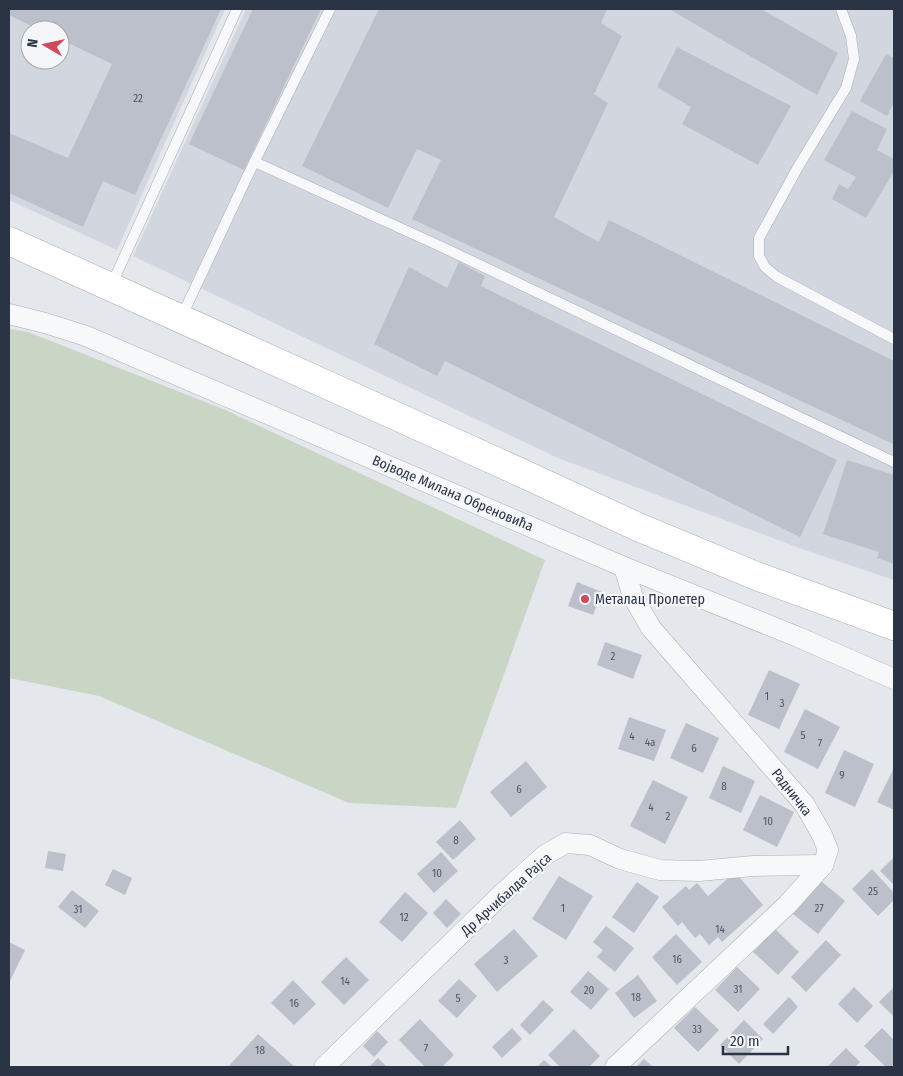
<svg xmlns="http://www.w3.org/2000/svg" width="903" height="1076" viewBox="0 0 903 1076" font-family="'Fira Sans Condensed',sans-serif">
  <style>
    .built { fill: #d2d6de; fill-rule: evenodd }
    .green { fill: #c9d6c5 }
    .building { fill: #bbc0ca }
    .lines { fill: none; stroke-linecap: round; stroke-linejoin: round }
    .lane-casing { stroke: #a9aeb7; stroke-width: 11 }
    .street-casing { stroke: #a9aeb7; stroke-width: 21 }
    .secondary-casing { stroke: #a9aeb7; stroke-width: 29 }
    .lane { stroke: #f7f8fa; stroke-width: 10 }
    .street { stroke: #f7f8fa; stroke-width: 20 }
    .secondary { stroke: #fff; stroke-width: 28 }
    .poi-dot { fill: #d1495b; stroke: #f4f6f9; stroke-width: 2 }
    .labels { text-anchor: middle; stroke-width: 4.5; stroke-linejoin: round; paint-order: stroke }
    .number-label { font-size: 11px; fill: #4f5766 }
    .street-label { font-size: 14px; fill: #2b3445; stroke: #f4f6f9 }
    .poi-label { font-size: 14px; fill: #2b3445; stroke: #f4f6f9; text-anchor: start }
  </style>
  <rect width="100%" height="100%" fill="#e4e7ec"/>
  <g class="built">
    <path d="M9 9H225L117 250 9 200ZM30 30H60V60H30Z"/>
    <polygon points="246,9 894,9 894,580 802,549 558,458 133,256"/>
  </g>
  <polygon class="green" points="9,329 28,332 223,409 545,560 456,808 349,803 99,696 9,678"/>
  <g class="building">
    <polygon points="9,9 221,9 135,195 103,181 83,227 9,193 9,133 68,158 112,64 60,39 60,30 40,30 9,15"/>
    <polygon points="253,9 321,9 244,170 189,144"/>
    <polygon points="379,9 607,9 601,23 622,36 594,94 608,103 554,217 599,242 609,220 894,361 893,444 412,219 441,160 417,149 388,208 302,166"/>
    <polygon points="669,9 761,9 838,53 817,95"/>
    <polygon points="677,47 791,106 758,165 682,124 691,107 657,87"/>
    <polygon points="886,54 894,58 894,103 887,116 860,101"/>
    <polygon points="852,111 887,129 877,150 894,159 894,171 866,218 832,199 839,184 848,189 856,177 824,160"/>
    <polygon points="459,262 485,276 481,286 837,460 800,537 445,361 437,376 374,344 409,267 447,288"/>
    <polygon points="847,460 894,475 894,564 877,558 879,552 823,534"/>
    <polygon points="577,582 602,592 593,615 568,606"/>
    <polygon points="605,642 642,655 633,679 597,665"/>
    <polygon points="769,670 800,684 779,729 748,715"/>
    <polygon points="805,709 840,727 818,769 784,752"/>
    <polygon points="629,717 666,730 654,761 618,749"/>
    <polygon points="686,723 719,738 703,773 670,758"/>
    <polygon points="844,750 874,764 855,807 825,793"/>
    <polygon points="526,761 547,787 511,817 490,792"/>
    <polygon points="723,766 755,781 741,813 709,798"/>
    <polygon points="894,768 894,810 877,802"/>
    <polygon points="653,780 688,797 665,844 630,826"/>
    <polygon points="760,795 794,812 777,847 743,830"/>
    <polygon points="460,820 476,839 453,860 436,842"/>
    <polygon points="48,851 66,854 63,871 45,868"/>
    <polygon points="441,852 458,871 434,893 417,874"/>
    <polygon points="893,858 894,859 894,885 880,871"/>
    <polygon points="113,869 132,878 125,895 105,885"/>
    <polygon points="872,869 894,893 894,900 878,916 852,889"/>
    <polygon points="735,872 763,905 722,942 718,937 709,945 700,934 695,938 682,922 678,926 662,907 686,886 689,890 697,883 708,896"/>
    <polygon points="559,876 593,896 566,940 532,919"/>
    <polygon points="821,881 845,901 818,934 793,914"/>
    <polygon points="637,882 659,897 634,933 612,917"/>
    <polygon points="72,890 99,911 85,928 58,907"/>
    <polygon points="405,892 428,913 402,942 379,922"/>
    <polygon points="446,899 461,914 447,928 433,913"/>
    <polygon points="606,926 634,948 615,972 597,957 603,950 593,942"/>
    <polygon points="514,929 538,956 497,992 474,964"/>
    <polygon points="775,929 799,952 778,975 753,952"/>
    <polygon points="676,934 702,962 677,985 652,957"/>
    <polygon points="826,940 841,955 806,992 791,977"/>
    <polygon points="9,942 25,950 9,983"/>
    <polygon points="346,957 369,980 344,1005 321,982"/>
    <polygon points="737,967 760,989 738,1012 715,990"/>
    <polygon points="588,971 609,989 591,1010 570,992"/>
    <polygon points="638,975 657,1001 634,1018 615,993"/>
    <polygon points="459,979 477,996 457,1018 438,1001"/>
    <polygon points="293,980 316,1004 294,1025 271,1003"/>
    <polygon points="854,987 873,1006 857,1023 838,1004"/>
    <polygon points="894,987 894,1013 892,1015 879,1002"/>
    <polygon points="789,997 798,1007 773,1034 763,1024"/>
    <polygon points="543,1000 554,1010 530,1035 520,1025"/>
    <polygon points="695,1007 719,1030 698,1052 674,1028"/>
    <polygon points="420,1019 454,1055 442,1067 425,1067 399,1040"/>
    <polygon points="744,1020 763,1039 739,1064 720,1045"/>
    <polygon points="512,1028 522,1039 502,1058 492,1047"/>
    <polygon points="882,1028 894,1040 894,1064 891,1067 886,1067 864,1046"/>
    <polygon points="574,1029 600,1056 589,1067 560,1067 548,1055"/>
    <polygon points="377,1031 388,1042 374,1057 363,1046"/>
    <polygon points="258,1034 295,1067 228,1067"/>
    <polygon points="846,1048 860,1062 855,1067 827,1067"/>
    <polygon points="378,1058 387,1067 369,1067"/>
    <polygon points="644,1059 653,1067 636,1067"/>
    <polygon points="544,1060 552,1067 537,1067"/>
  </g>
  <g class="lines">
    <defs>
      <g id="lane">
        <polyline points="841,9 851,36 854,59 846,88 798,167 759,238 759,256 765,267 777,277 894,339"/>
        <polyline points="255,162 442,247 894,462"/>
        <polyline points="111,286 237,9"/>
        <polyline points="181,318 247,177 330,9"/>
      </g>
      <g id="street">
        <polyline points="9,314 45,323 86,336 624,567 798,637 894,679"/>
        <polyline points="324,1067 505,891 545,855 566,843 590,845 620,859 660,870 699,871 753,866 823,865"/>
        <polyline points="615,1067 787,905 823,865 828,850 822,835 805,805 651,628 633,597 624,567"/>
      </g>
      <polyline id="secondary" points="9,241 524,474 638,527 759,577 894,626"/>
    </defs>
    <use href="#lane" class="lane-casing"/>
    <use href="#street" class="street-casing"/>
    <use href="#secondary" class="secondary-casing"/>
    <use href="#lane" class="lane"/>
    <use href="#street" class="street"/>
    <use href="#secondary" class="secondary"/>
  </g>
  <circle class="poi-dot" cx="585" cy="599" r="5"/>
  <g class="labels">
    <g class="number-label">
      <text x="138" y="102">22</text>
      <text x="613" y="660">2</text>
      <text x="767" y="700">1</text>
      <text x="782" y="707">3</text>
      <text x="803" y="739">5</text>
      <text x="632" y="740">4</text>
      <text x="650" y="746">4a</text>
      <text x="820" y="747">7</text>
      <text x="694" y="752">6</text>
      <text x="842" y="779">9</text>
      <text x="724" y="790">8</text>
      <text x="519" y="793">6</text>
      <text x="651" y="811">4</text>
      <text x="668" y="820">2</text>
      <text x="768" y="825">10</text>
      <text x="456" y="844">8</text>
      <text x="437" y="877">10</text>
      <text x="873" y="895">25</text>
      <text x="563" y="912">1</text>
      <text x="819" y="912">27</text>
      <text x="78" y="913">31</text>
      <text x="404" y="921">12</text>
      <text x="720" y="933">14</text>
      <text x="677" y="963">16</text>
      <text x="506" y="964">3</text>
      <text x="345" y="985">14</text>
      <text x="738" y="993">31</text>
      <text x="589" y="994">20</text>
      <text x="636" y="1001">18</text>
      <text x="458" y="1002">5</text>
      <text x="294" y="1007">16</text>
      <text x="697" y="1033">33</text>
      <text x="426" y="1052">7</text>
      <text x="260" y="1054">18</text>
    </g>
    <g class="street-label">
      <text transform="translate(453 493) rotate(23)" y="5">Војводе Милана Обреновића</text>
      <text transform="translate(792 792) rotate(52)" y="5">Радничка</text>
      <text transform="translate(506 894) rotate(-42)" y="5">Др Арчибалда Рајса</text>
    </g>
    <g class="poi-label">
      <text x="595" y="604">Металац Пролетер</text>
    </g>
  </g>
  <rect width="903" height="1076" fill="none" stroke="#2b3445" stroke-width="20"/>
  <g transform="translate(45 45) rotate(279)"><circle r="24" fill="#f4f6f9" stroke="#a4a8b1"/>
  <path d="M0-4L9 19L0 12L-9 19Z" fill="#d1495b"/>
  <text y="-8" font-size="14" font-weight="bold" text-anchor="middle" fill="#2b3445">N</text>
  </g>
  <path d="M723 1046v8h65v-8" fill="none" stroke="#2b3445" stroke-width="2.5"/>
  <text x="730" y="1046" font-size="15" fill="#2b3445" stroke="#f4f6f9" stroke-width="4" paint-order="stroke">20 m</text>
</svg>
